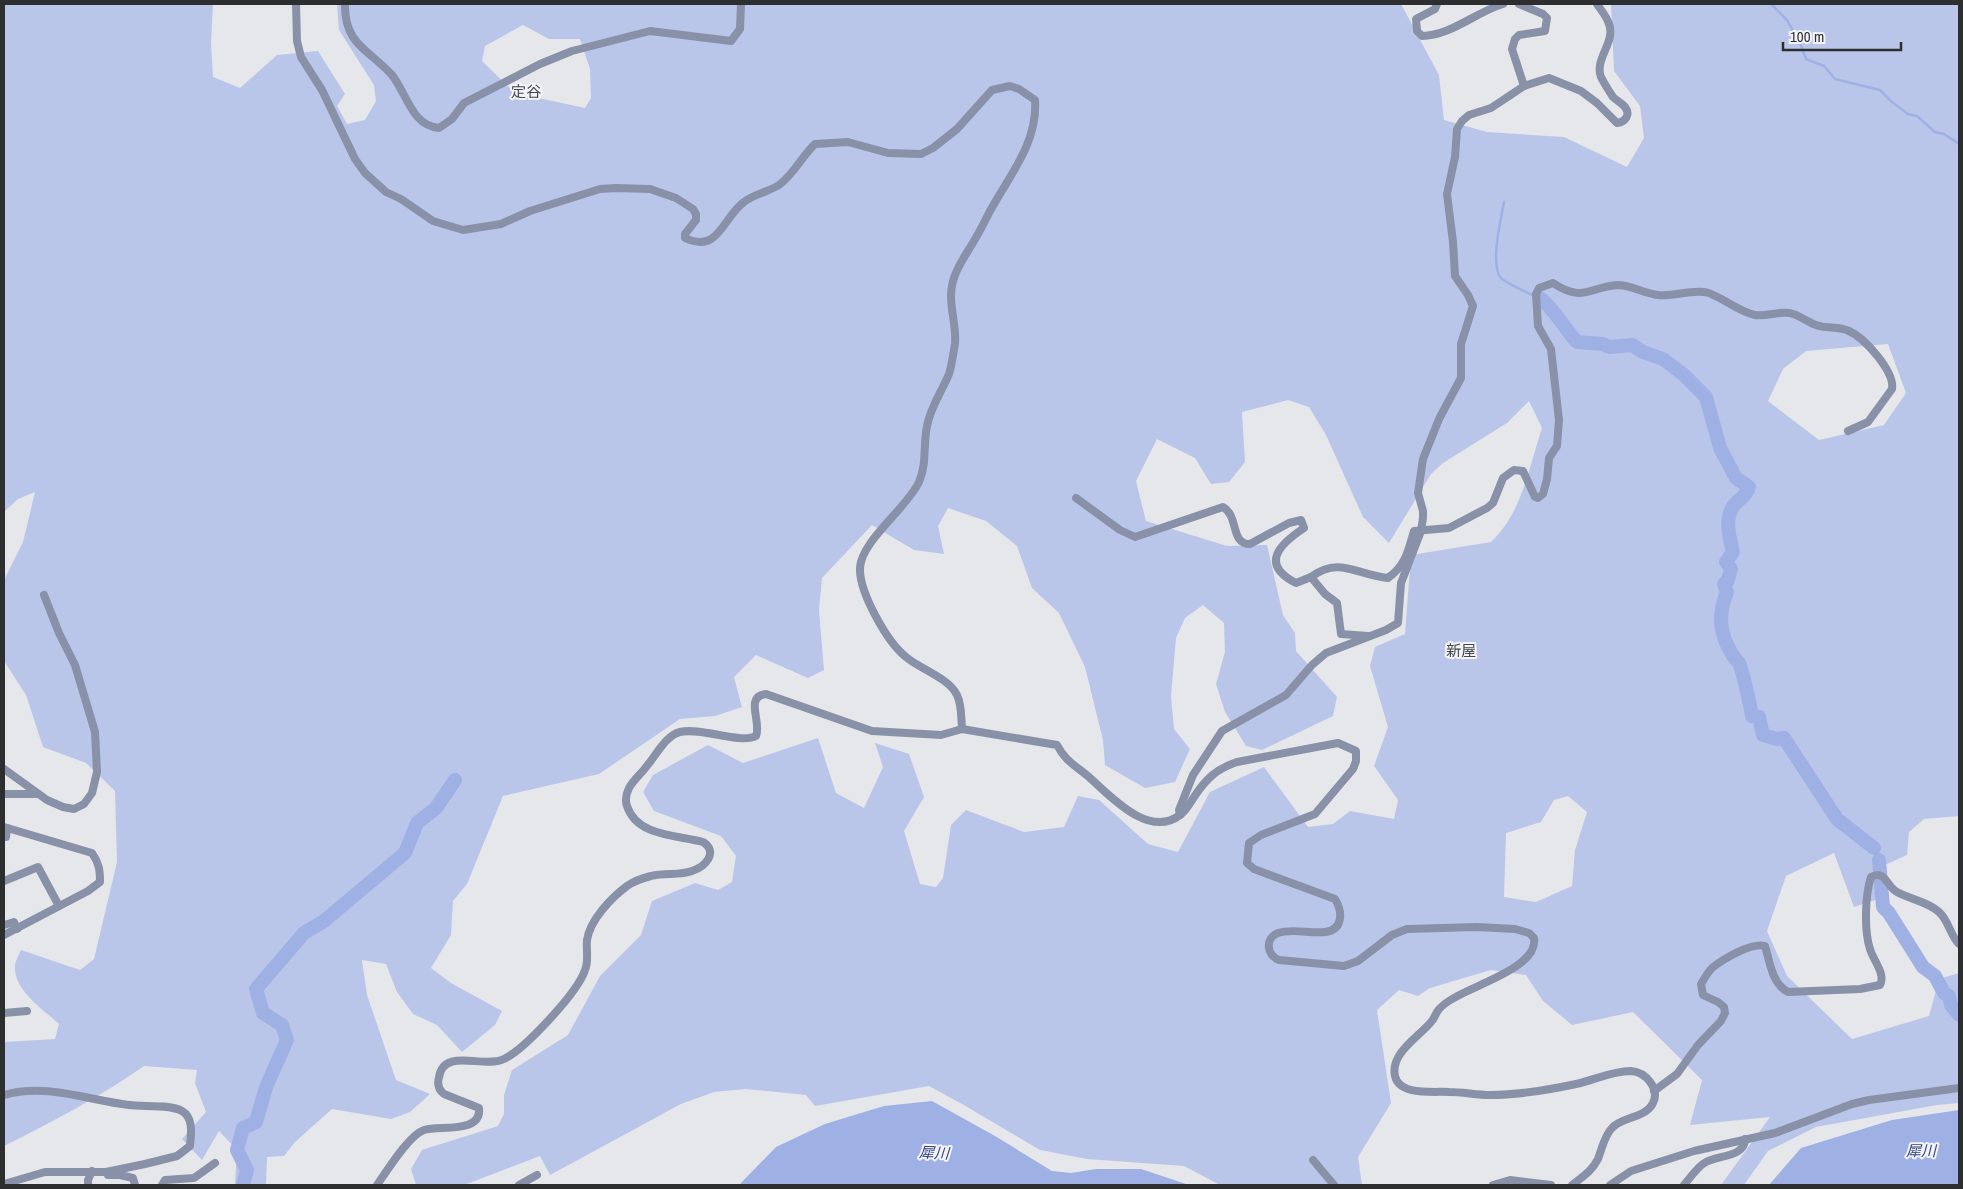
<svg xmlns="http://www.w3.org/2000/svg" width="1963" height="1189" viewBox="0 0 1963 1189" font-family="'Archivo Narrow','Noto Sans JP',sans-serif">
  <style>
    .green { fill: #bac6e9; fill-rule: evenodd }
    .water { fill: #9fb0e5 }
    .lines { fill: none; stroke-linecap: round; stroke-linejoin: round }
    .stream { stroke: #9fb0e5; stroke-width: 2.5 }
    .river { stroke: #9fb0e5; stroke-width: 14 }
    .minor { stroke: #8991a8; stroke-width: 8 }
    .labels { text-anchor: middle; stroke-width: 4; stroke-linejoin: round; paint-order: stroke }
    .neighbourhood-label { font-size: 15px; fill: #45474a; stroke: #f3f4f9 }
    .water-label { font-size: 15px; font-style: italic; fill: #324281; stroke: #f3f4f9 }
  </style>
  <rect width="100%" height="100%" fill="#e6e7eb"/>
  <path class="green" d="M4 4H213L211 42 213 77 240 88 277 55 318 51 345 94 337 106 347 124 365 120 376 101 374 85 339 30 337 4H1401L1439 75 1444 120 1487 132 1564 137 1627 167 1644 138 1640 106 1614 71 1611 4H1959V816L1924 819 1909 832 1907 855 1885 865 1878 899 1854 907 1834 853 1786 876 1767 931 1787 976 1852 1039 1929 1016 1939 979 1959 973V1103L1937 1105 1816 1127 1768 1151 1744 1185H1721L1770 1117 1690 1125 1702 1080 1633 1012 1572 1025 1543 1001 1526 975 1491 970 1430 988 1418 996 1399 990 1377 1010 1391 1103 1358 1157 1362 1185H1220L1184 1166 1087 1159 1040 1150 962 1104 929 1086 815 1106 806 1095 746 1089 714 1092 681 1104 550 1175 540 1156 464 1185H416L411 1169 422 1150 498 1126 504 1114V1095L512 1070 568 1035 600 976 641 935 652 901 695 883 718 890 732 882 736 856 721 836 654 811 643 792 653 775 708 745 743 763 818 738 836 793 864 808 883 767 875 743 909 754 924 797 904 831 920 884 936 887 943 878 951 825 966 810 1024 832 1064 827 1078 796 1099 800 1148 844 1178 852 1210 792 1264 767 1308 827 1333 824 1350 811 1394 819 1398 800 1374 766 1388 727 1370 666 1375 647 1405 634 1411 555 1491 542C1522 513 1529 467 1542 428L1529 401 1507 423 1443 463 1431 474 1389 543 1363 517 1326 435 1309 407 1288 400 1242 412 1245 462 1229 482 1211 484 1195 458 1157 439 1136 481 1146 521 1227 546 1267 545 1283 615 1295 633 1296 651 1337 697 1333 716 1262 750 1246 746 1225 712 1216 684 1225 652 1224 623 1203 605 1185 618 1176 638 1171 696 1174 729 1190 749 1175 782 1145 788 1105 765 1103 740 1085 667 1059 613 1032 588 1017 546 986 521 948 508 938 526 944 554 914 550 872 525 822 578 819 610 824 670 808 678 756 655 734 677 742 707 715 716 680 719 599 774 503 796 467 884 453 901 451 935 431 968 451 983 502 1011 495 1025 462 1052 437 1025 413 1014 397 992 386 964 362 960 367 995 396 1080 430 1094 410 1112 391 1119 332 1109 295 1142 284 1156 267 1157 266 1185H235L237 1150 219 1131 202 1160 182 1139 206 1112 195 1083 197 1070 144 1066C100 1097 52 1122 4 1146V1042L55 1039 59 1024C43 1009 13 990 15 965 16 960 19 954 21 950L80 970 94 959 117 862 115 791 86 763 43 747 26 695 4 661V580L23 542 35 492 18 499 4 512ZM523 25 549 39H580L590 69 591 98 585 108 515 93 482 61 485 46ZM1888 344 1906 393 1884 425 1819 440 1768 401 1783 369 1806 351ZM1568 796 1587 812 1575 850 1572 886 1536 902 1504 897 1506 833 1541 822 1554 800Z"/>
  <g class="water">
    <polygon points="932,1101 995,1136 1052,1171 1071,1173 1096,1169 1141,1169 1189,1185 739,1185 776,1147 825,1124 884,1106"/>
    <polygon points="1959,1110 1959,1185 1769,1185 1801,1148 1892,1120"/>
  </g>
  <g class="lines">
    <g class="stream">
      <polyline points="1771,4 1787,20 1800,43 1806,59 1824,66 1835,79 1880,90 1892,102 1908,114 1917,116 1935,132 1944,134 1959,144"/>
      <path d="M1504 202C1501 218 1489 268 1502 279 1513 287 1529 293 1541 299"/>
    </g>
    <g class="river">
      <path d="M1541 299C1556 311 1564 328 1577 342L1603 344 1609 347 1632 345 1643 352 1663 359 1684 375 1706 397 1720 448 1736 478 1749 487C1747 495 1742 497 1737 502 1723 515 1729 536 1733 552L1726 562 1731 569 1728 580 1724 584 1727 592C1718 614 1719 633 1732 654 1734 658 1737 660 1739 663 1742 668 1751 709 1752 716L1759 717 1763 735 1777 739 1784 738 1837 819 1874 848"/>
      <polyline points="1879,860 1883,907 1889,913 1923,967 1935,976 1944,993 1949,996 1951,1005 1959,1015"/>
      <polyline points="243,1185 247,1170 237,1150 243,1128 256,1122 266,1087 287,1040 282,1025 263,1013 256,989 304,933 324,921 405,853 417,823 436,808 455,780"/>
    </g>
    <g class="minor">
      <path d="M296 4 297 41 301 57 322 90 355 159 365 173 386 192 401 199 433 221 463 230 501 224 530 211 600 189 616 188 650 189 676 198 693 209 696 214V220L685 234V238C719 254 722 218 744 202 754 194 768 192 779 185 794 174 802 156 815 144L848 142 888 153 921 154 933 148 957 129 992 90 1010 86 1019 89 1035 100C1038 143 1009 176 990 211 985 221 980 231 974 241 967 253 957 266 953 281 947 302 957 324 955 344 953 354 952 365 949 374 942 391 930 408 927 426 923 445 927 464 919 482 907 508 861 541 860 568 859 592 887 642 906 657 920 669 949 678 957 695 962 705 961 718 962 729"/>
      <path d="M345 4C344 45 370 50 392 75 407 94 412 126 439 128L452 119 464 103 540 64 572 51 650 31 731 41 740 29 741 4"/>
      <path d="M1437 4 1435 9 1416 19 1417 31 1422 36C1450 36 1476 12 1503 4"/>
      <polyline points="1519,4 1543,14 1547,18 1545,31 1519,35 1515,39 1512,49 1524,86"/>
      <path d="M1076 498 1120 530 1135 537 1223 507C1239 516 1230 544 1250 544L1289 523 1301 520 1304 528C1280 544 1259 564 1296 583L1311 577 1325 594 1337 603 1341 634 1368 636"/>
      <path d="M1311 577C1339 556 1357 575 1388 578 1406 565 1408 551 1414 531L1449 528 1487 508 1493 503 1503 478 1514 470 1523 471 1535 497 1538 498 1543 494 1547 479 1549 458 1557 446 1559 420 1551 349 1538 326 1536 294 1539 288 1553 283C1583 303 1589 287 1618 285 1631 285 1645 294 1658 295 1673 297 1688 290 1704 292 1715 292 1738 312 1755 315 1766 317 1778 311 1789 313 1798 314 1807 322 1816 325 1827 329 1838 326 1849 331 1865 338 1895 372 1892 389L1868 422 1848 431"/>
      <polyline points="4,769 47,800 63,807 74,809 84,804 92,793 97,772 95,732 75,665 59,633 44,595"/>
      <polyline points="4,794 38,794"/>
      <path d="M1180 815 1179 810 1193 775 1222 731 1286 695 1312 665 1326 653 1386 630 1398 623 1401 583 1421 531 1423 518V511L1418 493 1423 459 1439 419 1461 378V344L1473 306 1468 295 1455 276 1453 242 1447 194 1455 157 1457 129 1462 121 1469 115 1491 108 1524 86 1549 78 1581 91 1597 103 1617 123C1625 122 1631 115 1625 107 1622 103 1617 101 1613 97 1609 91 1604 83 1601 77 1594 59 1616 42 1609 24 1607 17 1601 10 1597 4"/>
      <path d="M4 827 92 853C99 863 100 870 100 882L88 891 4 935"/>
      <polyline points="4,837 6,837 7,828"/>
      <polyline points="4,881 38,867 59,906"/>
      <polyline points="4,925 14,922 17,929"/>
      <polyline points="4,1013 27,1011"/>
      <path d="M1654 1091 1677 1074 1698 1045 1721 1021 1725 1013 1724 1007 1718 1002 1703 995 1701 984C1704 979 1708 972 1712 968 1723 959 1752 942 1765 946 1770 962 1772 984 1788 992L1860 989 1880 985C1886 974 1873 960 1870 949 1864 931 1865 895 1871 877 1885 869 1887 887 1897 892 1911 900 1927 901 1939 912 1949 921 1950 935 1959 944"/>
      <path d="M4 1095C46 1083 87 1100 129 1105 143 1107 170 1104 182 1111 194 1118 191 1135 190 1146L177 1156 145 1164 106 1172H45L4 1184"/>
      <polyline points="1313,1160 1334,1185"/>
      <polyline points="108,1175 120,1175 133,1178 135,1185"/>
      <polyline points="88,1185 88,1180 92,1171"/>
      <polyline points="162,1185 165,1180 194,1178 215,1163"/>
      <path d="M377 1185C387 1171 409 1135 424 1130 439 1125 482 1134 479 1108L444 1094C439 1090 437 1084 439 1077 444 1047 484 1069 504 1059 525 1049 578 992 585 970 589 961 586 950 587 940 590 920 611 898 627 886 634 881 643 878 651 876 665 872 679 876 692 871 705 867 719 852 703 842 678 835 637 837 627 806 625 800 626 794 629 788 633 780 641 774 646 767 655 757 666 735 680 732 701 727 740 744 756 736 762 723 744 696 766 694L872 731 941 735 962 729 1057 745C1066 762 1075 765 1089 777 1110 796 1149 839 1180 815 1186 811 1190 803 1194 797 1206 779 1216 769 1237 762L1338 743 1356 751V761L1353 769 1315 814 1261 835 1249 843 1247 863 1254 869 1335 899C1343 912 1343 930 1325 932 1310 934 1293 928 1278 933 1265 938 1266 955 1279 960L1344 966 1358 961 1392 935 1407 929 1477 927 1515 929 1529 933 1534 938C1539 967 1474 985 1454 998 1448 1001 1440 1007 1437 1012 1435 1015 1434 1019 1431 1022 1419 1037 1390 1053 1395 1076 1399 1096 1434 1091 1449 1092 1463 1092 1476 1095 1490 1095 1519 1095 1548 1090 1576 1084 1594 1080 1612 1071 1631 1071 1646 1072 1660 1089 1653 1103 1646 1118 1621 1117 1612 1128 1604 1136 1602 1149 1598 1159 1592 1171 1582 1177 1572 1185"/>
      <polyline points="519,1185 537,1175"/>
      <polyline points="1493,1185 1510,1180 1551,1185"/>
      <polyline points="1610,1185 1631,1171 1694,1151 1775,1133 1852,1104 1869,1100 1959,1088"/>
      <path d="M1684 1185C1690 1178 1698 1166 1706 1162 1719 1155 1745 1157 1745 1139"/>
    </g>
  </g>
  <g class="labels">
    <g class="neighbourhood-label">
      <text x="526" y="97">定谷</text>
      <text x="1461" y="656">新屋</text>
    </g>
    <g class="water-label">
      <text x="1921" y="1156">犀川</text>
      <text transform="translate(934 1153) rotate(3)" y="5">犀川</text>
    </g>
  </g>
  <rect width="1963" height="1189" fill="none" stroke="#2d2e2f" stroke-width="10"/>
  <path d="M1783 42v8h118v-8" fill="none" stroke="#2d2e2f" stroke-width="2.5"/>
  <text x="1790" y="42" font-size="15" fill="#2d2e2f" stroke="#f3f4f9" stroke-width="4" paint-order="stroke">100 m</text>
</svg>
